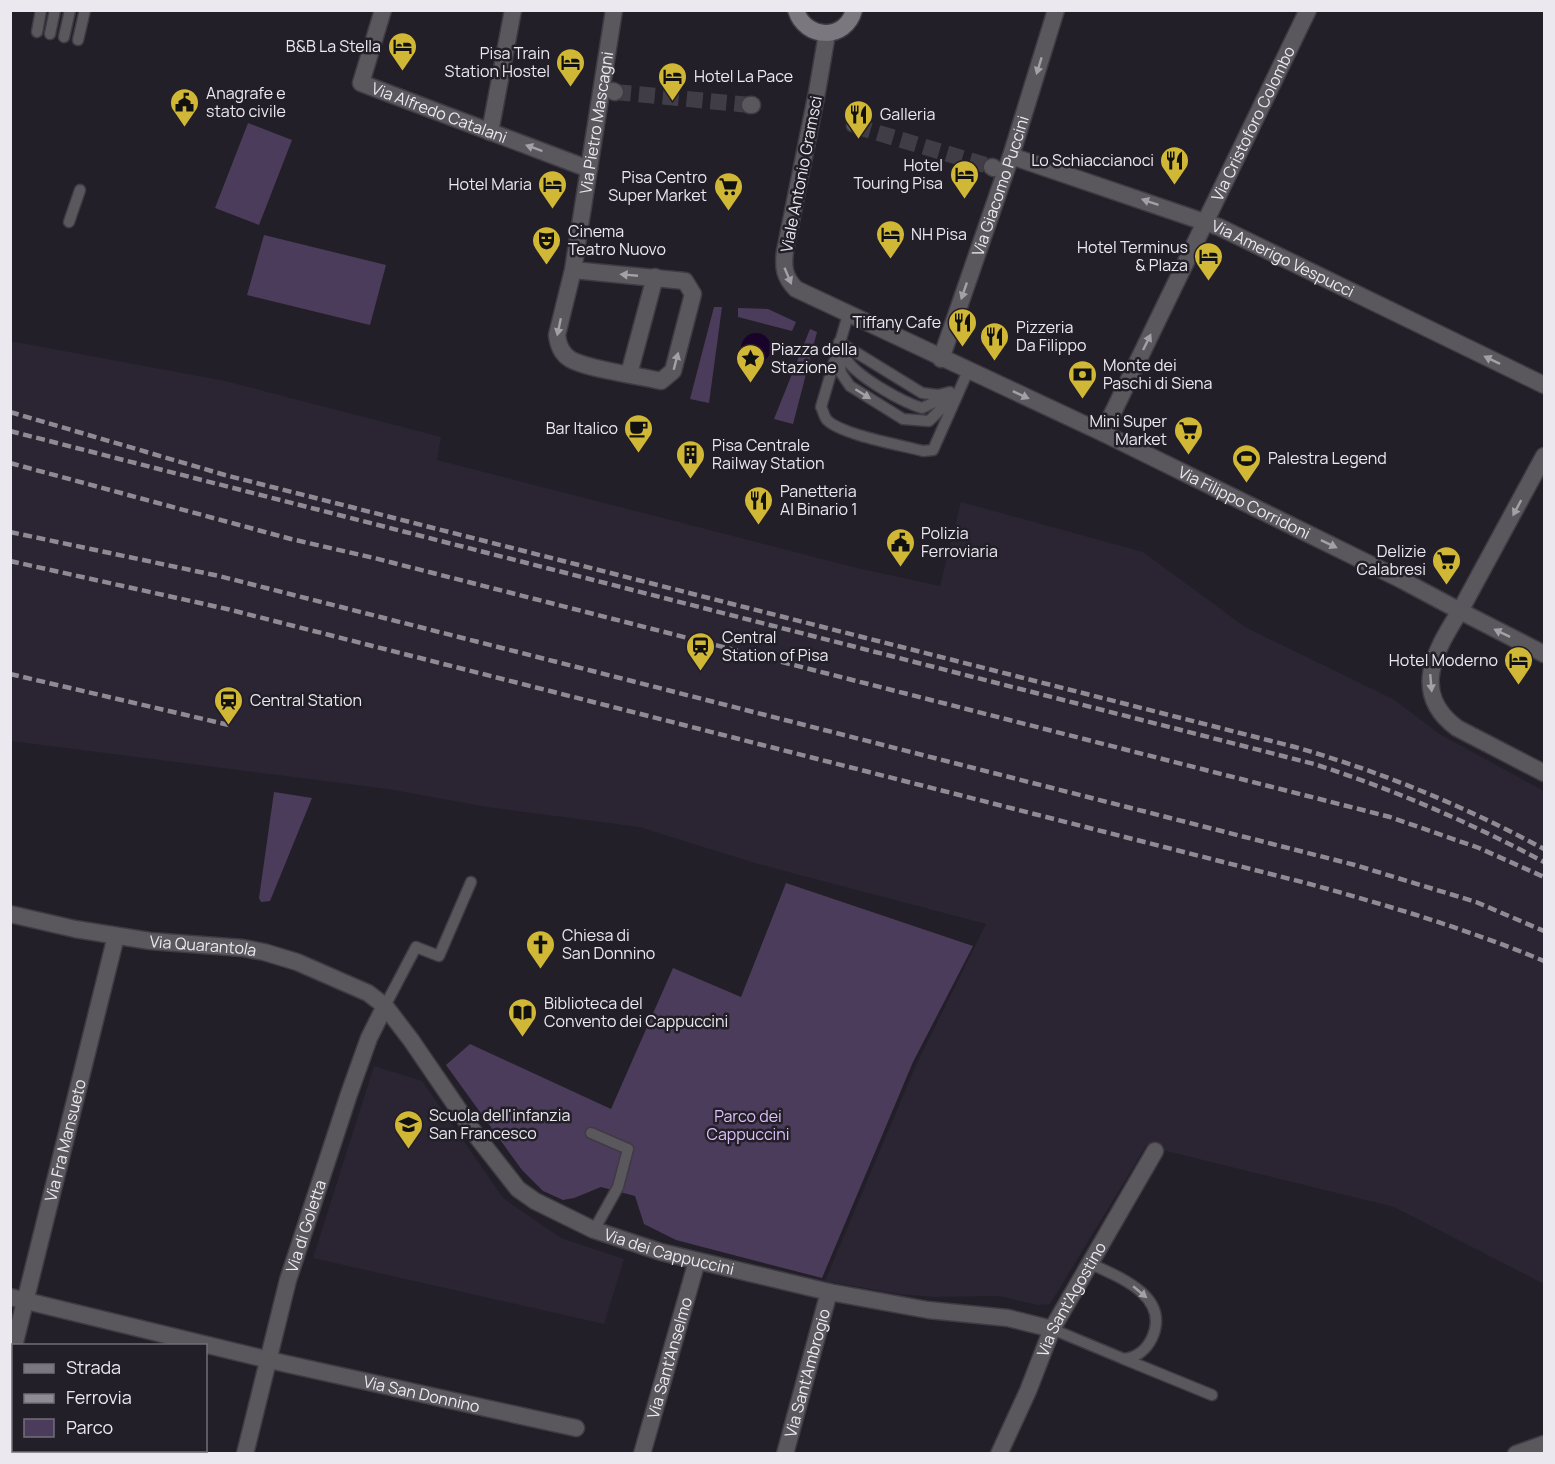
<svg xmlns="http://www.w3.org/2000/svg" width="1555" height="1464" viewBox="0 0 1555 1464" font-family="Manrope,sans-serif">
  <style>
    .built { fill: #2b2433 }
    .green { fill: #4c3c5b }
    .water { fill: #1a032b }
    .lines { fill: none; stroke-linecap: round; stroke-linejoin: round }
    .pedestrian-tunnel { stroke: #413d46; stroke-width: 16; stroke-dasharray: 16 8; stroke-linecap: butt }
    .service-casing { stroke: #3f3b44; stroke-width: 13 }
    .pedestrian-casing { stroke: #3f3b44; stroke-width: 19 }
    .minor-casing { stroke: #3f3b44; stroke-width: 19 }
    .tertiary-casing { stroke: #3f3b44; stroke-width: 19 }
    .secondary-casing { stroke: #3f3b44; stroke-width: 19 }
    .service { stroke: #5b585d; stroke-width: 10 }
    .pedestrian { stroke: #5b585d; stroke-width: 16 }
    .minor { stroke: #5b585d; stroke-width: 16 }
    .tertiary { stroke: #5b585d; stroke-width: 16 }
    .secondary { stroke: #7b777f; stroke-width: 16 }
    .rail { stroke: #8f8b93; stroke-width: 4.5; stroke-dasharray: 9 4.5; stroke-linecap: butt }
    .oneway { fill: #a3a0a6 }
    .labels { text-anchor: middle; stroke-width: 5; stroke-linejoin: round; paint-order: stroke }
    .poi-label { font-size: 16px; fill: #ebe8ef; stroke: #231f28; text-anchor: start }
    .street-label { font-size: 16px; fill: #ebe8ef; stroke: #231f28 }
    .park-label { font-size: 16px; fill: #dec0fc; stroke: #231f28 }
  </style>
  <rect width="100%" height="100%" fill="#231f28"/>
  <g class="built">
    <polygon points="10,341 225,381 441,437 437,460 857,568 940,586 961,502 1143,552 1245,627 1393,699 1441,735 1544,791 1544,1284 1394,1207 1146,1146 1050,1304 1038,1305 999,1296 933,1297 899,1294 825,1281 916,1065 986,924 758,864 639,827 487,807 388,789 11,741"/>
    <polygon points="374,1066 422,1081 503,1198 561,1238 624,1259 604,1324 313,1258"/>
  </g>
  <g class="green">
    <polygon points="248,123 292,140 259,225 215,208"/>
    <polygon points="264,235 386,265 370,325 247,295"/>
    <polygon points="714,307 722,307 709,403 690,399"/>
    <polygon points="738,308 768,309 796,322 792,331 738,317"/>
    <polygon points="810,329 817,332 793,424 774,419"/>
    <polygon points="274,792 312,798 270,901 261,902 259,898"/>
    <polygon points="786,883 973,946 913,1062 822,1278 676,1240 644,1224 635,1196 601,1187 574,1198 563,1200 543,1191 522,1170 446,1065 470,1044 611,1109 673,968 741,997"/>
  </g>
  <circle class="water" cx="756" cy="348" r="15"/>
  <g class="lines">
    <g class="pedestrian-tunnel">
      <polyline points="615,92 750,105"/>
      <polyline points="855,126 992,167"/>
    </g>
    <defs>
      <g id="service">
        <polyline points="37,32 41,10"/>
        <polyline points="50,34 55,10"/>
        <polyline points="64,37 70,10"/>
        <polyline points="78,40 85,10"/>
        <polyline points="852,126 855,126"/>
        <polyline points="69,222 80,190"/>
        <path d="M848 315 821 407C823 410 824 417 827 420 842 435 901 445 923 451L933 450 968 371"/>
        <polyline points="839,342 922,393 938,395 950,392"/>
        <path d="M841 346C843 352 845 358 849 363 862 379 902 402 922 408L948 396"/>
        <polyline points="839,356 841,373 850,386 903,419 929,421 955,395"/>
        <polyline points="385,1006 416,947 439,956 471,882"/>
        <polyline points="591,1133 628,1149 618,1187 594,1230"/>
        <path d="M1052 1329 1124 1359C1138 1357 1146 1350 1152 1338 1171 1296 1119 1277 1089 1263"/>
        <polyline points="1124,1359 1212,1395"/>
      </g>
      <g id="pedestrian">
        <polyline points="613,91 615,92"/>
        <polyline points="750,105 752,105"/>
        <polyline points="992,167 994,168"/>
      </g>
      <g id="minor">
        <path id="s1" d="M383 10 361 83 589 169"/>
        <polyline points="490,132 513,10"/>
        <path id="s2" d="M1011 156 1219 227 1544 385"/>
        <path id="s3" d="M573 270 685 281 693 294 673 371 661 381C640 376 586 369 570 359 562 354 558 344 557 335L573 270 614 10"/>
        <path id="s4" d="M941 359 1011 156 1056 10"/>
        <polyline points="629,374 655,277"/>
        <path id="s5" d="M1103 433 1308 10"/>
        <polyline points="1544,456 1460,611 1544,654"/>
        <path id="s6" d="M10 914 75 929 150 941 243 948 264 952 297 962 368 993 385 1006 411 1040 478 1138 518 1189 535 1201 594 1230 661 1252 829 1292 928 1310 1008 1318 1052 1329"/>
        <path id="s7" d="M10 1297 278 1362 576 1428"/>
        <path id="s8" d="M14 1346 116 936"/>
        <path id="s9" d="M245 1454 288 1280 349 1094 369 1038 385 1006"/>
        <path id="s10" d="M642 1454 697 1261"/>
        <path id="s11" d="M785 1454 829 1292"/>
        <path id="s12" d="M999 1454 1028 1391 1052 1329 1155 1151"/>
        <polyline points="1516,1454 1544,1444"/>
      </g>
      <g id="tertiary">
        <path id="s13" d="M827 34 817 92 785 251C783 267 784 277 796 289L1103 433 1400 579 1460 611C1435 651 1410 693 1457 728L1544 773"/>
        <polyline points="1542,1454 1544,1452"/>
      </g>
      <path id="secondary" d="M796 10C805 40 846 41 854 10"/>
    </defs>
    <use href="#service" class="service-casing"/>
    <use href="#pedestrian" class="pedestrian-casing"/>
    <use href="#minor" class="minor-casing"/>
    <use href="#tertiary" class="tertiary-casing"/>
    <use href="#secondary" class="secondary-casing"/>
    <use href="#service" class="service"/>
    <use href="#pedestrian" class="pedestrian"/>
    <use href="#minor" class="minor"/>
    <use href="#tertiary" class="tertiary"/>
    <use href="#secondary" class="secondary"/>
    <g class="rail">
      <path d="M10 412 225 475 1295 747C1382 772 1464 806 1544 849"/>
      <path d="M10 431 1314 764C1393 789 1471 823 1544 862"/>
      <polyline points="10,463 291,539 374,558 1390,817 1479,848 1544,877"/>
      <polyline points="10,532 219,576 1355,865 1476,902 1544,931"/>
      <path d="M10 561 227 609 1306 883C1387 905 1467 929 1544 961"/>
      <polyline points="10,674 229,725"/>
    </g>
  </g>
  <defs><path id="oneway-solid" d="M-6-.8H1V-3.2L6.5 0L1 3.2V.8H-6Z" transform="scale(1.5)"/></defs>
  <g class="oneway">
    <use href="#oneway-solid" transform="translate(1039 66) rotate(107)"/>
    <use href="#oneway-solid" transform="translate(534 148) rotate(-160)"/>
    <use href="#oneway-solid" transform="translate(1150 202) rotate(-161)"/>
    <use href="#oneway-solid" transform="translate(629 275) rotate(-175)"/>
    <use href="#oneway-solid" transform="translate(788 276) rotate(67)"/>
    <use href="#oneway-solid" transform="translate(964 291) rotate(109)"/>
    <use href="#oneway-solid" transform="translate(559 327) rotate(102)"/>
    <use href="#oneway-solid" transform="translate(1147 342) rotate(-64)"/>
    <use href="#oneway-solid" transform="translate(1492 360) rotate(-154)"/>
    <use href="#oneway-solid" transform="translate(676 361) rotate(-75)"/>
    <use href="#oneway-solid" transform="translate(863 394) rotate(32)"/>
    <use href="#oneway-solid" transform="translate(1021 395) rotate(25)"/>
    <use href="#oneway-solid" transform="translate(1517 508) rotate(118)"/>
    <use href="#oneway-solid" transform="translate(1329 544) rotate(26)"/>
    <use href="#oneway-solid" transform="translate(1502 633) rotate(-154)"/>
    <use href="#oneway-solid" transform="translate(1431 683) rotate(85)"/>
    <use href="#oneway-solid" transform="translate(1140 1292) rotate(40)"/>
  </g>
  <defs>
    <symbol id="hotel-pin" viewBox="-11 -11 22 30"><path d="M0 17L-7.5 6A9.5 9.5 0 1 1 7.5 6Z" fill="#d1b736" stroke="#231f28"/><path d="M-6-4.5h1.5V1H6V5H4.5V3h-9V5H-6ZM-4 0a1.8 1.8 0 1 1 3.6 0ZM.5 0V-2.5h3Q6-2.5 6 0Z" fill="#111"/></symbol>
    <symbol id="civic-pin" viewBox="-11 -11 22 30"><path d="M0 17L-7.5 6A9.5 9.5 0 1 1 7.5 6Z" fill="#d1b736" stroke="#231f28"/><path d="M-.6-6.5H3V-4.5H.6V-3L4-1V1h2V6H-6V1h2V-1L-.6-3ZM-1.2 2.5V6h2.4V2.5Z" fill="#111"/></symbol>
    <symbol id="restaurant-pin" viewBox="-11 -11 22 30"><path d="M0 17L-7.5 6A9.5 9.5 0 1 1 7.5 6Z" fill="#d1b736" stroke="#231f28"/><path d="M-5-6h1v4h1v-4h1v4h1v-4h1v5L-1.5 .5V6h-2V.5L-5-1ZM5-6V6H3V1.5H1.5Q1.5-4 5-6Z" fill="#111"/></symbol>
    <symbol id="supermarket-pin" viewBox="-11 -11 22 30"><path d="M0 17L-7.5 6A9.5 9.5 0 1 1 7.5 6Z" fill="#d1b736" stroke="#231f28"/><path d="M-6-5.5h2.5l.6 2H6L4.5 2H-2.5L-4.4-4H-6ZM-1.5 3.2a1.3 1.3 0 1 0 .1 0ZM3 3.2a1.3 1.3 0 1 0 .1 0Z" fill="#111"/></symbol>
    <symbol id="theatre-pin" viewBox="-11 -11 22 30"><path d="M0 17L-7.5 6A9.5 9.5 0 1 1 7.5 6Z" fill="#d1b736" stroke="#231f28"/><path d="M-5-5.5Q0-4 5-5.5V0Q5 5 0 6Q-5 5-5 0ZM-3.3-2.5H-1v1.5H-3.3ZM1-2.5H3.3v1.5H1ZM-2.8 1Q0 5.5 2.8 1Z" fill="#111"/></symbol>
    <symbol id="sight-pin" viewBox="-11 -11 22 30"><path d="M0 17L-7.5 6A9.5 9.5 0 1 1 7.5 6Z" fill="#d1b736" stroke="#231f28"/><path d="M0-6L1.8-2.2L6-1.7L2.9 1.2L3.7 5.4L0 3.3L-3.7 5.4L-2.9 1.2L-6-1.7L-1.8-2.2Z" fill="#111"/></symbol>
    <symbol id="bank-pin" viewBox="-11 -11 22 30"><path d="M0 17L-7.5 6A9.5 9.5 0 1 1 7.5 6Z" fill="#d1b736" stroke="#231f28"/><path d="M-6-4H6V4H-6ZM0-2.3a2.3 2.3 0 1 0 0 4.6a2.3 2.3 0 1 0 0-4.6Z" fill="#111"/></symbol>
    <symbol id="cafe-pin" viewBox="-11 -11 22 30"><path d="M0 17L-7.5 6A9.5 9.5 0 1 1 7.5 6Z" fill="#d1b736" stroke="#231f28"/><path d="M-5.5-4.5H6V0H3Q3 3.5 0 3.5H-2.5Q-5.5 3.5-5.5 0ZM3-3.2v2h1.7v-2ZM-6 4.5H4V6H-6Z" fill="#111"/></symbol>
    <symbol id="building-pin" viewBox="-11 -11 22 30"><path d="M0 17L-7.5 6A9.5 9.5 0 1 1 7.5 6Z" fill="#d1b736" stroke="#231f28"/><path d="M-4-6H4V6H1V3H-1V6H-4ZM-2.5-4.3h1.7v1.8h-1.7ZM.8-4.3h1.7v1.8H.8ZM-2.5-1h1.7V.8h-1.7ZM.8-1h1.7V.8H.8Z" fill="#111"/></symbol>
    <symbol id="stadium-pin" viewBox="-11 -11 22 30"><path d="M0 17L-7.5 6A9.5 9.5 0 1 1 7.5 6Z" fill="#d1b736" stroke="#231f28"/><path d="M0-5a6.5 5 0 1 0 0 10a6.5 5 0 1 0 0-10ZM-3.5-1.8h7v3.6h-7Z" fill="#111"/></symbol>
    <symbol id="station-pin" viewBox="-11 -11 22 30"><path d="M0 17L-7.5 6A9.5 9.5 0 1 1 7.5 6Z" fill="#d1b736" stroke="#231f28"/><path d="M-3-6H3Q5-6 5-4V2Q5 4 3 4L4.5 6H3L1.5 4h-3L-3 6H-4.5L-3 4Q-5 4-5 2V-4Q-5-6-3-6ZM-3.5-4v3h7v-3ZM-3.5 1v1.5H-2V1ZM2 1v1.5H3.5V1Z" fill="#111"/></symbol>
    <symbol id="church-pin" viewBox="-11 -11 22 30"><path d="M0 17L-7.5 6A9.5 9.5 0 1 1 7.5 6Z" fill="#d1b736" stroke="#231f28"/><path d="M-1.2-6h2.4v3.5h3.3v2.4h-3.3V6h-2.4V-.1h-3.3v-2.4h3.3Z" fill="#111"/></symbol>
    <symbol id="library-pin" viewBox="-11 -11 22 30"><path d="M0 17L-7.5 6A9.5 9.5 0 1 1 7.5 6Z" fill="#d1b736" stroke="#231f28"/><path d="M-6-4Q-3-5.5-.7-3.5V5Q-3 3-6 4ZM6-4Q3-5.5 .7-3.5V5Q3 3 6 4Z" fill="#111"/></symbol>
    <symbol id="school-pin" viewBox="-11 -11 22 30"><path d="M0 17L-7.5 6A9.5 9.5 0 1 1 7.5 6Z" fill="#d1b736" stroke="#231f28"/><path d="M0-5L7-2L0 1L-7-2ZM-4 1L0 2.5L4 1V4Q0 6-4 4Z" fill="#111"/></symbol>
  </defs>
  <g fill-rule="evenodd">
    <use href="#hotel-pin" x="386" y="30" width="33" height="45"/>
    <use href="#hotel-pin" x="554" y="46" width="33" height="45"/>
    <use href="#hotel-pin" x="656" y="60" width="33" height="45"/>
    <use href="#civic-pin" x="168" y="86" width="33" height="45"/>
    <use href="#restaurant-pin" x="842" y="98" width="33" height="45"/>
    <use href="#restaurant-pin" x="1158" y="144" width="33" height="45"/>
    <use href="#hotel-pin" x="948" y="158" width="33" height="45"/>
    <use href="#hotel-pin" x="536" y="168" width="33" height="45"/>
    <use href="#supermarket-pin" x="712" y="170" width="33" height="45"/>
    <use href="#hotel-pin" x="874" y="218" width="33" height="45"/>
    <use href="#theatre-pin" x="530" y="224" width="33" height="45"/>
    <use href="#hotel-pin" x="1192" y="240" width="33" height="45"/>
    <use href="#restaurant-pin" x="946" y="306" width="33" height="45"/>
    <use href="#restaurant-pin" x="978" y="320" width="33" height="45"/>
    <use href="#sight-pin" x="734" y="342" width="33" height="45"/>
    <use href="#bank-pin" x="1066" y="358" width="33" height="45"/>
    <use href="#cafe-pin" x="622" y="412" width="33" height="45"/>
    <use href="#supermarket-pin" x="1172" y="414" width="33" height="45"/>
    <use href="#building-pin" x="674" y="438" width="33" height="45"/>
    <use href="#stadium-pin" x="1230" y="442" width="33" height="45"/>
    <use href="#restaurant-pin" x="742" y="484" width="33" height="45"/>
    <use href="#civic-pin" x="884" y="526" width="33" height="45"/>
    <use href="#supermarket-pin" x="1430" y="544" width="33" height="45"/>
    <use href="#station-pin" x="684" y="630" width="33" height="45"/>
    <use href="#hotel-pin" x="1502" y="644" width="33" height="45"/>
    <use href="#station-pin" x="212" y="684" width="33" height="45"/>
    <use href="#church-pin" x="524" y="928" width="33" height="45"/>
    <use href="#library-pin" x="506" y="996" width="33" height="45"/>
    <use href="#school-pin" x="392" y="1108" width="33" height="45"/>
  </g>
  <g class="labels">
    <g class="poi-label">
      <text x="381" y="52" text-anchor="end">B&amp;B La Stella</text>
      <text x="550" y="59" text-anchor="end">Pisa Train<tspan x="550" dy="18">Station Hostel</tspan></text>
      <text x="694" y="82">Hotel La Pace</text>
      <text x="206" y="99">Anagrafe e<tspan x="206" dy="18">stato civile</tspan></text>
      <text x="880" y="120">Galleria</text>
      <text x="1154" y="166" text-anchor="end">Lo Schiaccianoci</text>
      <text x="943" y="171" text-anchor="end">Hotel<tspan x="943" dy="18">Touring Pisa</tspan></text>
      <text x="707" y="183" text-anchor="end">Pisa Centro<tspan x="707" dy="18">Super Market</tspan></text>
      <text x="532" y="190" text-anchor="end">Hotel Maria</text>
      <text x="568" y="237">Cinema<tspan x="568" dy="18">Teatro Nuovo</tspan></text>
      <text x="911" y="240">NH Pisa</text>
      <text x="1188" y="253" text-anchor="end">Hotel Terminus<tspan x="1188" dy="18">&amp; Plaza</tspan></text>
      <text x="941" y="328" text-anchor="end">Tiffany Cafe</text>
      <text x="1016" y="333">Pizzeria<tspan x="1016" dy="18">Da Filippo</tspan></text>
      <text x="771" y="355">Piazza della<tspan x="771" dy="18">Stazione</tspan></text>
      <text x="1103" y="371">Monte dei<tspan x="1103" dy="18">Paschi di Siena</tspan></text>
      <text x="1167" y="427" text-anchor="end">Mini Super<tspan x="1167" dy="18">Market</tspan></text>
      <text x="618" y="434" text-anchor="end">Bar Italico</text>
      <text x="712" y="451">Pisa Centrale<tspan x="712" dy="18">Railway Station</tspan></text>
      <text x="1268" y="464">Palestra Legend</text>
      <text x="780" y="497">Panetteria<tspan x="780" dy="18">Al Binario 1</tspan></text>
      <text x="921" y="539">Polizia<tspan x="921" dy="18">Ferroviaria</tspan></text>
      <text x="1426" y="557" text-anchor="end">Delizie<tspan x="1426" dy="18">Calabresi</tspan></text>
      <text x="722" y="643">Central<tspan x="722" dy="18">Station of Pisa</tspan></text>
      <text x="1498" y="666" text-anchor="end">Hotel Moderno</text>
      <text x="250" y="706">Central Station</text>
      <text x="562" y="941">Chiesa di<tspan x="562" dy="18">San Donnino</tspan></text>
      <text x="544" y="1009">Biblioteca del<tspan x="544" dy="18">Convento dei Cappuccini</tspan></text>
      <text x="429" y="1121">Scuola dell'infanzia<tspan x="429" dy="18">San Francesco</tspan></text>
    </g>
    <g class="street-label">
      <text dy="6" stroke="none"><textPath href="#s1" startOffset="160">Via Alfredo Catalani</textPath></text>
      <text dy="6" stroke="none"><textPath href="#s3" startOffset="561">Via Pietro Mascagni</textPath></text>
      <text dy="6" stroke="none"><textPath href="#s5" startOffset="344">Via Cristoforo Colombo</textPath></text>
      <text transform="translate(801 174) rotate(-79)" y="6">Viale Antonio Gramsci</text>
      <text dy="6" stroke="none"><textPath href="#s4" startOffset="183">Via Giacomo Puccini</textPath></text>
      <text dy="6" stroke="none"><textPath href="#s2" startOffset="291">Via Amerigo Vespucci</textPath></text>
      <text dy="6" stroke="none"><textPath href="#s13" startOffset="759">Via Filippo Corridoni</textPath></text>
      <text dy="6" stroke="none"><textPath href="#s6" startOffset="196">Via Quarantola</textPath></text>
      <text dy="6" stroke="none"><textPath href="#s8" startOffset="212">Via Fra Mansueto</textPath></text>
      <text dy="6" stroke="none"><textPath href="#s9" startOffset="236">Via di Goletta</textPath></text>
      <text dy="6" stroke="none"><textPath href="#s6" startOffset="782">Via dei Cappuccini</textPath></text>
      <text dy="6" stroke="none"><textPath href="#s12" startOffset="171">Via Sant'Agostino</textPath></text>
      <text dy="6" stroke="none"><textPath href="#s10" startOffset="100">Via Sant'Anselmo</textPath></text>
      <text dy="6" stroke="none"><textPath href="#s11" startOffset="84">Via Sant'Ambrogio</textPath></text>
      <text dy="6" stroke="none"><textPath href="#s7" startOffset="423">Via San Donnino</textPath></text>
    </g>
    <g class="park-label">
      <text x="748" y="1122">Parco dei<tspan x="748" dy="18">Cappuccini</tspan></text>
    </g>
  </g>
  <rect width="1555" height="1464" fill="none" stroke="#ebe8ef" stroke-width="24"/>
  <rect x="12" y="1344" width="195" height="108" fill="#231f28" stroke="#736f78" stroke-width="1.5"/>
  <rect x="24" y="1364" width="30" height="9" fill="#7b777f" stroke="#736f78" stroke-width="1.5"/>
  <text x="66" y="1374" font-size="18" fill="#ebe8ef">Strada</text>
  <rect x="24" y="1394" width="30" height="9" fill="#8f8b93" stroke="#736f78" stroke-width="1.5"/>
  <text x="66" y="1404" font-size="18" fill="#ebe8ef">Ferrovia</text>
  <rect x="24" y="1419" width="30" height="18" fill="#4c3c5b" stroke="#736f78" stroke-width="1.5"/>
  <text x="66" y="1434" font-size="18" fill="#ebe8ef">Parco</text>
</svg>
